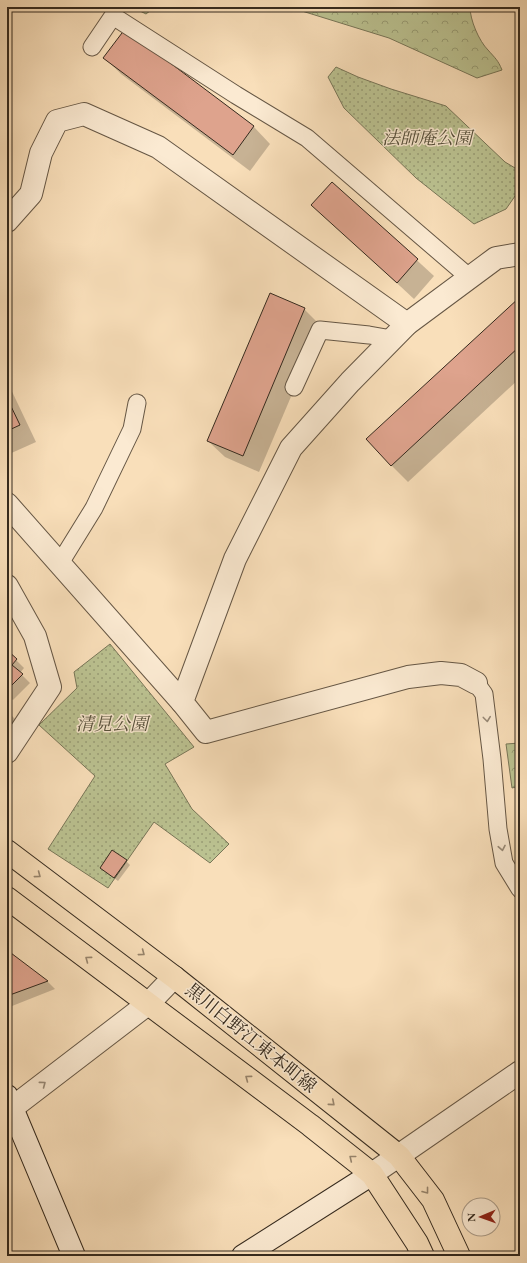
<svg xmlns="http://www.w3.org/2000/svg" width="527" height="1263" viewBox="0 0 527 1263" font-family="'EB Garamond','Noto Serif JP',serif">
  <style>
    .forest { fill: url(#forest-crowns); stroke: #787658 }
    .park { fill: url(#park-dots); stroke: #787658 }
    .shadow { fill: #0003 }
    .building { fill: #dea38d; stroke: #352a1e }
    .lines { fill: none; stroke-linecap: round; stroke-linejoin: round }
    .lane-casing { stroke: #665745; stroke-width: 19 }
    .street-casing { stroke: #665745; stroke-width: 24 }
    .secondary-casing { stroke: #352a1e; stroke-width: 24 }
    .primary-casing { stroke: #352a1e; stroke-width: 24 }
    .lane { stroke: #fbead2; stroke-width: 17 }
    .street { stroke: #fbead2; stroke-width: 22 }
    .secondary { stroke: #fbead2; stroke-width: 22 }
    .primary { stroke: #f9dfba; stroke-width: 22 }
    .oneway { stroke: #988a78 }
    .oneway2 { stroke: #97846c }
    .labels { text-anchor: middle; stroke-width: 3; stroke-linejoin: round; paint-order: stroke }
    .park-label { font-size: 18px; font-style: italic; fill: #56503b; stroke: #fbead2 }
    .street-label { font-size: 18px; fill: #352a1e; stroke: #fbead2 }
  </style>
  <defs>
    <pattern id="forest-crowns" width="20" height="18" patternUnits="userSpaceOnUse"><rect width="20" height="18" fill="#bbc291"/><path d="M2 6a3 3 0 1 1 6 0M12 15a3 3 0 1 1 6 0" fill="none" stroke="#999e76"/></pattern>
    <pattern id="park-dots" width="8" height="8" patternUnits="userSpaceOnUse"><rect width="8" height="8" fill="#bbc291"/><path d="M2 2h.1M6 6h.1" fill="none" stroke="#999e76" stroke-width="1.8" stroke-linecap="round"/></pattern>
  </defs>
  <rect width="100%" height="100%" fill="#f9dfba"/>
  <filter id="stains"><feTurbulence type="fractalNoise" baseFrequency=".005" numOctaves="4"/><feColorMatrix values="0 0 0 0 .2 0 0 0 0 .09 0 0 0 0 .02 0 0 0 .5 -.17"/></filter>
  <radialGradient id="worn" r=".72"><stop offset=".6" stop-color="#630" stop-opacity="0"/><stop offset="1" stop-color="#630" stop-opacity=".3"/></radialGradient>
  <g class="forest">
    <polygon points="132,7 155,7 146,14"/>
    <path d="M289 7H470C470 20 479 41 488 50 495 58 498 60 502 70L477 78 389 38Z"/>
    <polygon points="520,743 520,786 512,788 506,744"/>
  </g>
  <g class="park">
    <polygon points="336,67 358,77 391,89 446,106 505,162 520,171 520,189 506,209 474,224 416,178 344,108 328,77"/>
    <polygon points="110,644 194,747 165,764 192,809 229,844 210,863 154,822 108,888 48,849 95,776 39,725 77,688 74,672"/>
  </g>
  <g class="shadow">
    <polygon points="125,30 254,127 270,144 250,171 121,74 105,58"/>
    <polygon points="333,183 434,276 414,299 313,205"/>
    <polygon points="520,298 520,378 408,482 391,465"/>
    <polygon points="304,309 321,326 259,472 225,457 208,441"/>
    <polygon points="7,381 36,442 7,455"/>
    <polygon points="7,651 24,668 20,673 30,683 13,700 7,695"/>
    <polygon points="7,711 16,720 7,734"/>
    <polygon points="126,861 130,865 118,881 101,868"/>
    <polygon points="7,951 47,981 55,989 7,1008"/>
  </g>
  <g class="building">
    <polygon points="125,29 254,126 233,155 103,58"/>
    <polygon points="332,182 418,259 397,283 311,205"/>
    <polygon points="270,293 305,308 243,456 207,441"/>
    <polygon points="520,297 520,346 391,466 366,439"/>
    <polygon points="7,398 20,425 7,431"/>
    <polygon points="7,650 17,659 12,665 23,674 7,690"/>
    <polygon points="112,850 127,860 114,878 100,868"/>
    <polygon points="7,950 48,981 7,996"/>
  </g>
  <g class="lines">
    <defs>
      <g id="lane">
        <polyline points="92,47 113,16 236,95 307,138 470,278"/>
        <polyline points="294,387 320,330 369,335 392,339"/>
        <polyline points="60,563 94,508 132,429 137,403"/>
        <polyline points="476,683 484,694 492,759 498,829 504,863 520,889"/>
      </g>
      <g id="street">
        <polyline points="7,221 31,194 41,153 57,121 84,114 158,147 407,324"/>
        <polyline points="7,504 182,702"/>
        <polyline points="7,586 35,636 50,687 7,752"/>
        <polyline points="476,683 461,675 441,673 408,677 206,732 182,702 235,559 291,448 350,382 407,324 496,258 520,254"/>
        <polyline points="7,1110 12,1108 149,1003 174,977"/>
        <polyline points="372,1174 520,1072"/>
      </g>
      <g id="secondary">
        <polyline points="7,1096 74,1256"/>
        <polyline points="243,1256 372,1174"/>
      </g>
      <g id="primary">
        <polyline points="7,851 174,977 399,1156 433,1200 459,1256"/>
        <polyline points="7,898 310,1125 372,1174 417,1243 423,1256"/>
      </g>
    </defs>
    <use href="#lane" class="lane-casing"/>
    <use href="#street" class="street-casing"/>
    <use href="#secondary" class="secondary-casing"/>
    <use href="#primary" class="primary-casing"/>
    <use href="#lane" class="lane"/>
    <use href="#street" class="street"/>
    <use href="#secondary" class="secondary"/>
    <use href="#primary" class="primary"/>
  </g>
  <defs><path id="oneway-chevron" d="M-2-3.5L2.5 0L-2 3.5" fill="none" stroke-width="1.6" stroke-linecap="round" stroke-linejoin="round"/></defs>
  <g class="oneway">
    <use href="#oneway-chevron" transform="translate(487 719) rotate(83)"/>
    <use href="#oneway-chevron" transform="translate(502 848) rotate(79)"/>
    <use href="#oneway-chevron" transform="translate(43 1084) rotate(-37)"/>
  </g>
  <g class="oneway2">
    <use href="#oneway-chevron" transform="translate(38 875) rotate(37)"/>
    <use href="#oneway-chevron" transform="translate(142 953) rotate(37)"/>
    <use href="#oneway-chevron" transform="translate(88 959) rotate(-143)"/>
    <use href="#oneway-chevron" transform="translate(248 1078) rotate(-143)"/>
    <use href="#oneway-chevron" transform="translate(332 1103) rotate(40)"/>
    <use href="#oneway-chevron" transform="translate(352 1158) rotate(-141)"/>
    <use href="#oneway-chevron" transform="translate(426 1191) rotate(52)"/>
  </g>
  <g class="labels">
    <g class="park-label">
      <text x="427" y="144">法師庵公園</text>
      <text x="112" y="730">清見公園</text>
    </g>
    <g class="street-label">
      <text transform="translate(251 1038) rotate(39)" y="6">黒川白野江東本町線</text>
    </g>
  </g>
  <rect width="527" height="1263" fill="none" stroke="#f9dfba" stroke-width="24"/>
  <rect x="8" y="8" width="511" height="1247" fill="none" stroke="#352a1e" stroke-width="2"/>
  <rect x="12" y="12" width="503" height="1239" fill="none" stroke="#352a1e"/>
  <g transform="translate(481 1217) rotate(268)"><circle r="19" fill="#fbead2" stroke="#ac9d8a"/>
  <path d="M0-3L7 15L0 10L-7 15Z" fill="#8f2418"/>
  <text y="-6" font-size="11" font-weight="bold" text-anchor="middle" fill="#352a1e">N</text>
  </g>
  <rect width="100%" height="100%" filter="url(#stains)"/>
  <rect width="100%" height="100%" fill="url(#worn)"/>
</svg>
